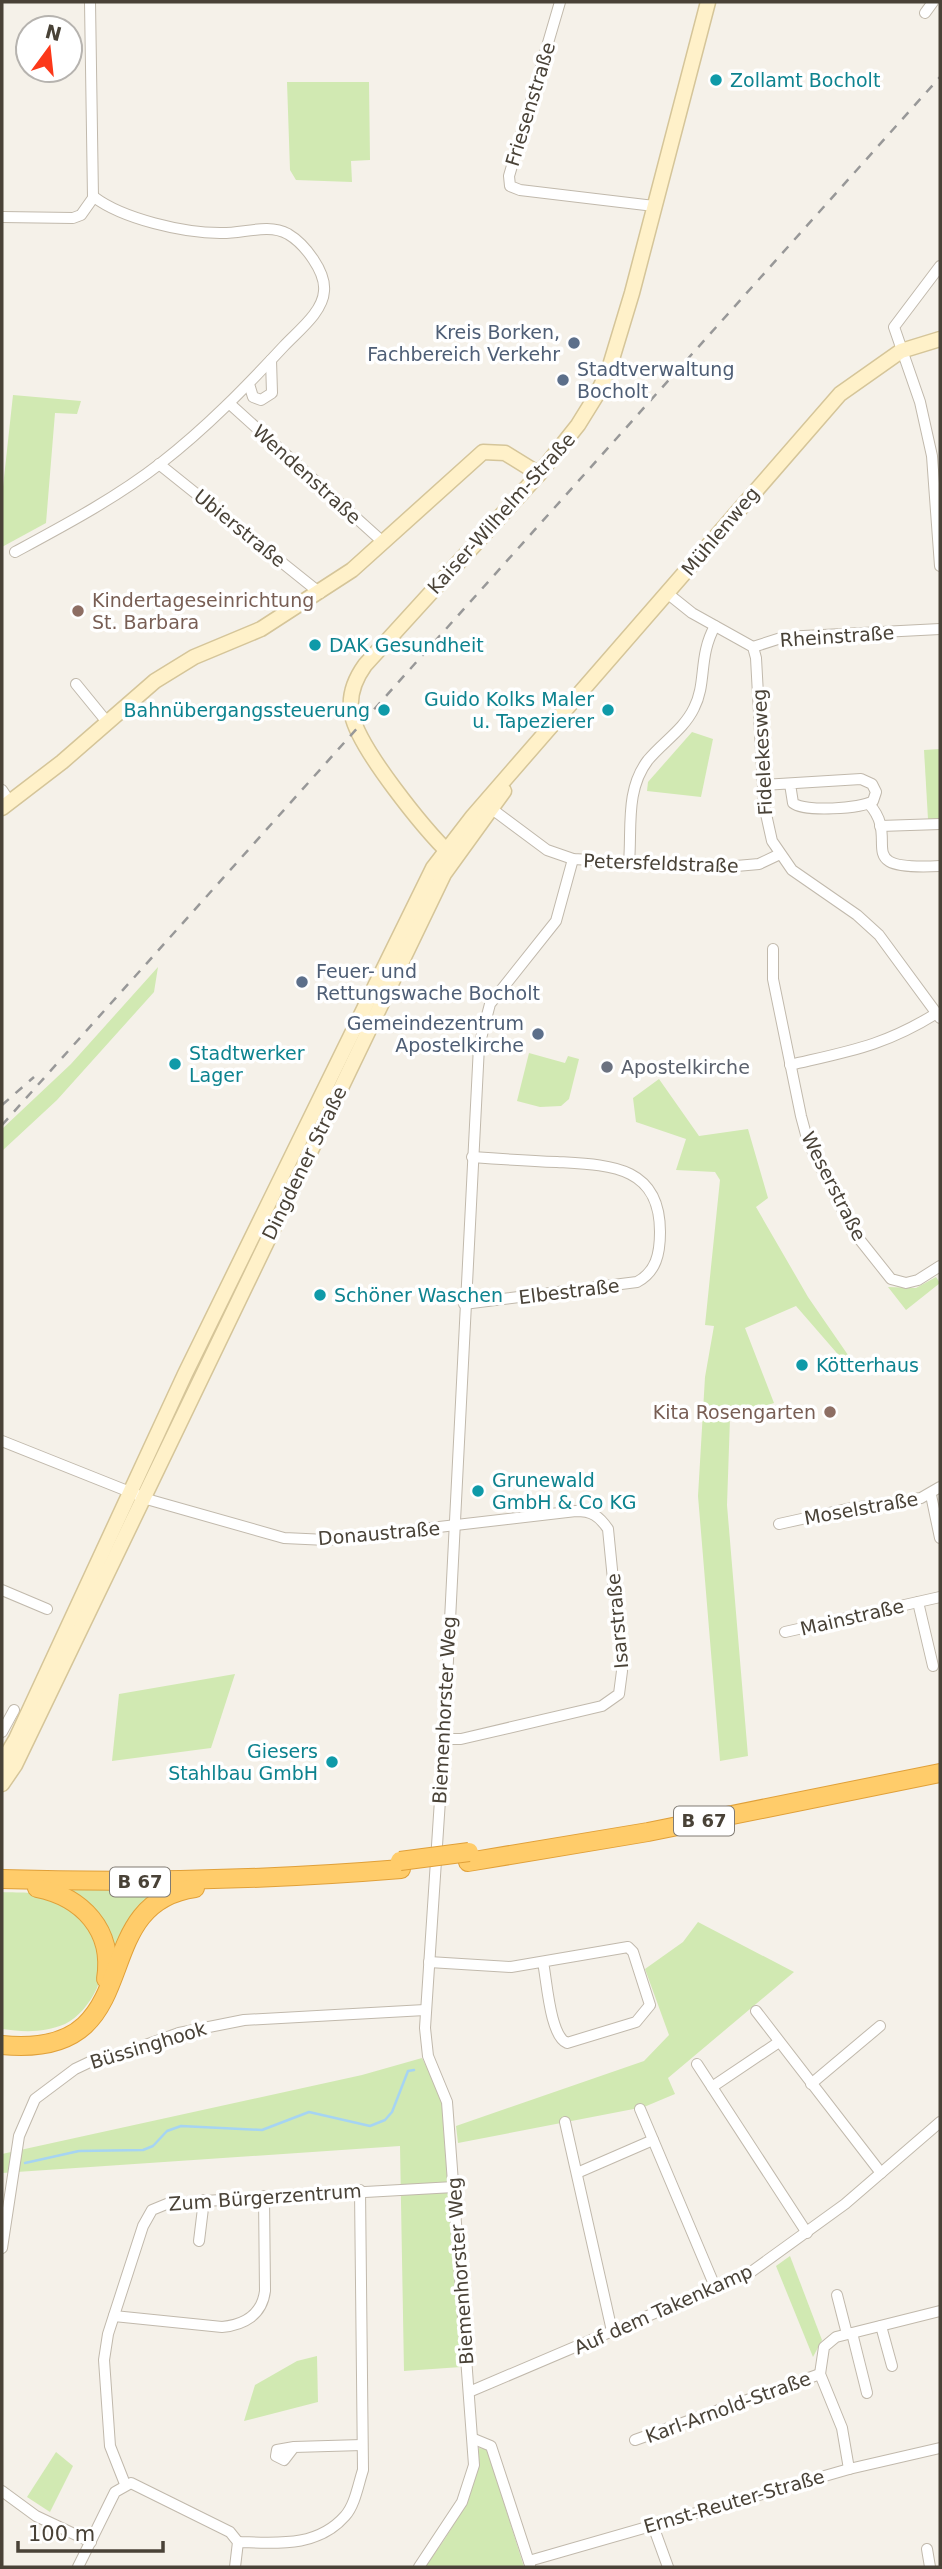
<svg xmlns="http://www.w3.org/2000/svg" width="942" height="2569" viewBox="0 0 942 2569" font-family="'DejaVu Sans',sans-serif">
  <style>
    .green { fill: #d1e9b2 }
    .lines { fill: none; stroke-linecap: round; stroke-linejoin: round }
    .stream { stroke: #a6d4f2; stroke-width: 2.5 }
    .street-casing { stroke: #c1b9ac; stroke-width: 12 }
    .secondary-casing { stroke: #d5c599; stroke-width: 17 }
    .highway-casing { stroke: #e0a039; stroke-width: 20 }
    .street { stroke: #fff; stroke-width: 10 }
    .secondary { stroke: #fff1c9; stroke-width: 14 }
    .highway { stroke: #ffcc6a; stroke-width: 18 }
    .rail { stroke: #989898; stroke-width: 2.5; stroke-dasharray: 9 9; stroke-linecap: butt }
    .highway-bridge-casing { stroke: #e0a039; stroke-width: 20; stroke-linecap: butt }
    .highway-bridge { stroke: #ffcc6a; stroke-width: 18 }
    .culture-dot { fill: #0f9aa8; stroke: #fff; stroke-width: 2.5 }
    .service-dot { fill: #5c6f8a; stroke: #fff; stroke-width: 2.5 }
    .education-dot { fill: #8d6e63; stroke: #fff; stroke-width: 2.5 }
    .worship-dot { fill: #6b7280; stroke: #fff; stroke-width: 2.5 }
    .labels { text-anchor: middle; stroke-width: 7; stroke-linejoin: round; paint-order: stroke }
    .shield { fill: #fff; stroke: #807b73; stroke-width: 2 }
    .shield-label { font-size: 18px; font-weight: bold; fill: #494237 }
    .culture-label { font-size: 19px; fill: #0d838f; stroke: #fff; text-anchor: start }
    .street-label { font-size: 19px; fill: #494237; stroke: #fff }
    .service-label { font-size: 19px; fill: #4e5e75; stroke: #fff; text-anchor: end }
    .education-label { font-size: 19px; fill: #785e54; stroke: #fff; text-anchor: start }
    .worship-label { font-size: 19px; fill: #5b616d; stroke: #fff; text-anchor: start }
  </style>
  <rect width="100%" height="100%" fill="#f5f1e9"/>
  <g class="green">
    <polygon points="287,82 369,82 370,160 351,161 352,182 296,180 290,170"/>
    <polygon points="13,395 81,401 77,414 55,413 46,523 2,547 2,496"/>
    <polygon points="692,732 713,739 701,797 647,791 648,782"/>
    <polygon points="940,749 940,819 928,819 924,750"/>
    <polygon points="158,967 154,992 57,1100 2,1151 2,1129 71,1064"/>
    <polygon points="529,1053 565,1063 568,1056 579,1059 569,1099 561,1106 540,1107 517,1101"/>
    <polygon points="659,1079 699,1136 748,1129 768,1198 756,1207 808,1297 848,1355 842,1359 796,1306 745,1328 774,1403 730,1418 727,1505 748,1756 720,1761 698,1496 705,1377 714,1326 705,1325 720,1180 715,1172 676,1170 686,1139 636,1122 633,1098"/>
    <polygon points="936,1277 940,1283 906,1310 888,1287 916,1288"/>
    <polygon points="235,1674 211,1748 112,1761 119,1694"/>
    <path d="M180 1884 116 1953 61 1888C102 1890 140 1893 180 1884Z"/>
    <path d="M2 1892C20 1893 43 1891 60 1900 75 1908 93 1926 100 1942 112 1970 91 2011 65 2024 44 2033 23 2032 2 2029Z"/>
    <polygon points="698,1922 794,1972 668,2078 675,2094 644,2107 458,2143 456,2126 644,2061 669,2035 645,1969 683,1942"/>
    <polygon points="422,2058 441,2095 461,2367 404,2371 400,2146 2,2173 2,2154 362,2075"/>
    <polygon points="790,2256 822,2340 813,2357 776,2266"/>
    <polygon points="317,2356 318,2402 244,2421 255,2385 297,2361"/>
    <path d="M479 2448 487 2449 524 2567H425C452 2530 476 2495 479 2448Z"/>
    <polygon points="56,2452 73,2466 50,2512 27,2497"/>
  </g>
  <g class="lines">
    <polyline class="stream" points="25,2163 79,2151 143,2150 153,2146 167,2131 181,2126 262,2130 309,2112 370,2126 385,2120 392,2112 408,2071 414,2070"/>
    <defs>
      <g id="street">
        <polyline points="560,2 509,176 510,186 520,190 654,206"/>
        <polyline points="925,13 933,2"/>
        <polyline points="2,217 73,218 81,215 93,198 90,2"/>
        <polyline points="940,266 894,327 920,402 932,456 940,566"/>
        <polyline points="249,384 253,397 261,400 272,393 271,360"/>
        <polyline points="230,404 384,543"/>
        <polyline points="159,464 320,593"/>
        <path d="M15 552C65 525 116 498 161 463 206 428 245 388 284 346 298 331 323 312 324 291 326 272 305 244 288 234 268 223 242 234 220 233 184 233 123 219 94 197"/>
        <polyline points="667,593 692,613 753,647 756,658 764,805 772,841 792,870 857,915 879,935 940,1018"/>
        <polyline points="753,647 784,637 940,629"/>
        <polyline points="76,684 107,722"/>
        <path d="M763 785 861 779 872 784 876 792 873 801C861 809 804 812 793 803L790 784"/>
        <polyline points="2,790 10,802"/>
        <path d="M869 804C903 841 847 871 940 866"/>
        <polyline points="492,809 547,850 573,859 725,867 759,864 780,854"/>
        <polyline points="880,826 940,824"/>
        <path d="M629 863C632 828 625 790 648 760 663 742 684 729 694 708 707 683 698 656 715 626"/>
        <polyline points="773,949 773,979 801,1116 808,1142 841,1207 860,1240 891,1279 906,1283 918,1280 940,1266"/>
        <path d="M790 1065C850 1051 884 1046 937 1013"/>
        <path d="M464 1304 637 1282C656 1272 660 1254 660 1232 660 1165 609 1165 557 1162 529 1161 500 1159 472 1157"/>
        <path d="M2 1441 150 1500 284 1538 327 1540 576 1511C592 1511 599 1516 608 1529L622 1671 619 1694 602 1706 461 1739H444"/>
        <polyline points="931,1495 940,1538"/>
        <polyline points="779,1524 847,1509 921,1498 940,1487"/>
        <polyline points="2,1590 47,1609"/>
        <polyline points="918,1602 933,1666"/>
        <polyline points="785,1632 940,1597"/>
        <polyline points="2,1732 14,1710"/>
        <path d="M429 1962 511 1967 628 1947 633 1952 650 2005 636 2022 567 2043C550 2036 547 1982 543 1962"/>
        <polyline points="756,2011 881,2173"/>
        <polyline points="697,2064 807,2233"/>
        <polyline points="811,2084 880,2026"/>
        <polyline points="712,2087 779,2042"/>
        <polyline points="640,2109 716,2289"/>
        <polyline points="565,2122 612,2331"/>
        <polyline points="577,2173 653,2140"/>
        <polyline points="199,2241 204,2200"/>
        <polyline points="2,2248 19,2136 35,2099 75,2069 96,2059 109,2058 179,2033 244,2020 425,2010"/>
        <polyline points="837,2295 847,2334"/>
        <path d="M114 2316 222 2327C244 2325 262 2315 265 2291L264 2196"/>
        <polyline points="881,2326 892,2366"/>
        <polyline points="852,2333 867,2393"/>
        <polyline points="469,2392 751,2272 845,2204 940,2122"/>
        <polyline points="474,2439 491,2446 530,2565"/>
        <polyline points="635,2440 820,2374"/>
        <polyline points="294,2447 284,2460 276,2456 277,2450 294,2447 362,2445"/>
        <polyline points="849,2469 842,2428 820,2374 824,2347 836,2337 940,2311"/>
        <polyline points="125,2484 110,2446 104,2360 108,2334 143,2226 152,2210 169,2203 454,2187"/>
        <polyline points="2,2491 36,2516 91,2542"/>
        <polyline points="652,2523 668,2567"/>
        <path d="M238 2542C276 2543 317 2548 345 2516 355 2505 358 2485 363 2470L360 2190"/>
        <polyline points="927,2549 930,2567"/>
        <polyline points="529,2561 849,2469 940,2448"/>
        <polyline points="78,2567 115,2492 131,2483 230,2532 238,2542 235,2567"/>
        <polyline points="419,2567 462,2502 474,2465 447,2102 428,2056 425,2028 444,1739 479,1046 490,1004 556,921 573,859"/>
      </g>
      <g id="secondary">
        <polyline points="2,808 62,762 155,681 194,657 261,629 352,570 483,452 505,453 539,474"/>
        <path d="M451 855C425 830 359 749 352 715 348 697 355 679 365 665L539 474 578 425 596 396 609 369 632 293 708 2"/>
        <polyline points="2,1763 16,1739 185,1374 433,868 473,816 840,394 901,351 940,339"/>
        <polyline points="2,1784 15,1765 444,874 504,791"/>
      </g>
      <g id="highway">
        <polyline points="468,1862 648,1832 940,1773"/>
        <path d="M2 1879C136 1883 268 1880 401 1869"/>
        <path d="M37 1888C82 1897 114 1930 106 1979"/>
        <path d="M2 2045C154 2060 81 1904 195 1888"/>
      </g>
    </defs>
    <use href="#street" class="street-casing"/>
    <use href="#secondary" class="secondary-casing"/>
    <use href="#highway" class="highway-casing"/>
    <use href="#street" class="street"/>
    <use href="#secondary" class="secondary"/>
    <use href="#highway" class="highway"/>
    <g class="rail">
      <polyline points="2,1105 34,1077"/>
      <polyline points="2,1125 940,77"/>
    </g>
    <defs>
      <polyline id="highway-bridge" points="400,1861 469,1852"/>
    </defs>
    <use href="#highway-bridge" class="highway-bridge-casing"/>
    <use href="#highway-bridge" class="highway-bridge"/>
  </g>
  <g class="culture-dot">
    <circle cx="716" cy="80" r="7"/>
    <circle cx="315" cy="645" r="7"/>
    <circle cx="384" cy="710" r="7"/>
    <circle cx="608" cy="710" r="7"/>
    <circle cx="175" cy="1064" r="7"/>
    <circle cx="320" cy="1295" r="7"/>
    <circle cx="802" cy="1365" r="7"/>
    <circle cx="478" cy="1491" r="7"/>
    <circle cx="332" cy="1762" r="7"/>
  </g>
  <g class="service-dot">
    <circle cx="574" cy="343" r="7"/>
    <circle cx="563" cy="380" r="7"/>
    <circle cx="302" cy="982" r="7"/>
    <circle cx="538" cy="1034" r="7"/>
  </g>
  <g class="education-dot">
    <circle cx="78" cy="611" r="7"/>
    <circle cx="830" cy="1412" r="7"/>
  </g>
  <circle class="worship-dot" cx="607" cy="1067" r="7"/>
  <g class="labels">
    <g class="shield">
      <rect x="674" y="1806.5" width="60" height="29" rx="5"/>
      <rect x="110" y="1867.5" width="60" height="29" rx="5"/>
    </g>
    <g class="shield-label">
      <text x="704" y="1827">B 67</text>
      <text x="140" y="1888">B 67</text>
    </g>
    <g class="culture-label">
      <text x="730" y="87">Zollamt Bocholt</text>
      <text x="329" y="652">DAK Gesundheit</text>
      <text x="594" y="706" text-anchor="end">Guido Kolks Maler<tspan x="594" dy="22">u. Tapezierer</tspan></text>
      <text x="370" y="717" text-anchor="end">Bahnübergangssteuerung</text>
      <text x="189" y="1060">Stadtwerker<tspan x="189" dy="22">Lager</tspan></text>
      <text x="334" y="1302">Schöner Waschen</text>
      <text x="816" y="1372">Kötterhaus</text>
      <text x="492" y="1487">Grunewald<tspan x="492" dy="22">GmbH &amp; Co KG</tspan></text>
      <text x="318" y="1758" text-anchor="end">Giesers<tspan x="318" dy="22">Stahlbau GmbH</tspan></text>
    </g>
    <g class="street-label">
      <text transform="translate(530 104) rotate(-73)" y="7">Friesenstraße</text>
      <text transform="translate(307 474) rotate(42)" y="7">Wendenstraße</text>
      <text transform="translate(501 513) rotate(-48)" y="7">Kaiser-Wilhelm-Straße</text>
      <text transform="translate(240 528) rotate(39)" y="7">Ubierstraße</text>
      <text transform="translate(720 531) rotate(-50)" y="7">Mühlenweg</text>
      <text transform="translate(837 636) rotate(-4)" y="7">Rheinstraße</text>
      <text transform="translate(762 752) rotate(-93)" y="7">Fidelekesweg</text>
      <text transform="translate(661 863) rotate(2)" y="7">Petersfeldstraße</text>
      <text transform="translate(304 1163) rotate(-64)" y="7">Dingdener Straße</text>
      <text transform="translate(834 1186) rotate(63)" y="7">Weserstraße</text>
      <text transform="translate(569 1291) rotate(-7)" y="7">Elbestraße</text>
      <text transform="translate(861 1508) rotate(-10)" y="7">Moselstraße</text>
      <text transform="translate(379 1533) rotate(-5)" y="7">Donaustraße</text>
      <text transform="translate(852 1617) rotate(-13)" y="7">Mainstraße</text>
      <text transform="translate(617 1621) rotate(-95)" y="7">Isarstraße</text>
      <text transform="translate(444 1710) rotate(-87)" y="7">Biemenhorster Weg</text>
      <text transform="translate(148 2045) rotate(-17)" y="7">Büssinghook</text>
      <text transform="translate(265 2197) rotate(-4)" y="7">Zum Bürgerzentrum</text>
      <text transform="translate(460 2271) rotate(-94)" y="7">Biemenhorster Weg</text>
      <text transform="translate(663 2309) rotate(-24)" y="7">Auf dem Takenkamp</text>
      <text transform="translate(728 2407) rotate(-20)" y="7">Karl-Arnold-Straße</text>
      <text transform="translate(734 2501) rotate(-16)" y="7">Ernst-Reuter-Straße</text>
    </g>
    <g class="service-label">
      <text x="560" y="339">Kreis Borken,<tspan x="560" dy="22">Fachbereich Verkehr</tspan></text>
      <text x="577" y="376" text-anchor="start">Stadtverwaltung<tspan x="577" dy="22">Bocholt</tspan></text>
      <text x="316" y="978" text-anchor="start">Feuer- und<tspan x="316" dy="22">Rettungswache Bocholt</tspan></text>
      <text x="524" y="1030">Gemeindezentrum<tspan x="524" dy="22">Apostelkirche</tspan></text>
    </g>
    <g class="education-label">
      <text x="92" y="607">Kindertageseinrichtung<tspan x="92" dy="22">St. Barbara</tspan></text>
      <text x="816" y="1419" text-anchor="end">Kita Rosengarten</text>
    </g>
    <g class="worship-label">
      <text x="621" y="1074">Apostelkirche</text>
    </g>
  </g>
  <rect width="942" height="2569" fill="none" stroke="#494237" stroke-width="7"/>
  <g transform="translate(49 49) rotate(15)"><circle r="33" fill="#ffffff" stroke="#b6b3af" stroke-width="2"/>
  <path d="M0-5L12 26L0 18L-12 26Z" fill="#fc3819"/>
  <text y="-10" font-size="19" font-weight="bold" text-anchor="middle" fill="#494237">N</text>
  </g>
  <path d="M18 2541v10h145v-10" fill="none" stroke="#494237" stroke-width="3.5"/>
  <text x="28" y="2541" font-size="21" fill="#494237" stroke="#ffffff" stroke-width="5" paint-order="stroke">100 m</text>
</svg>
